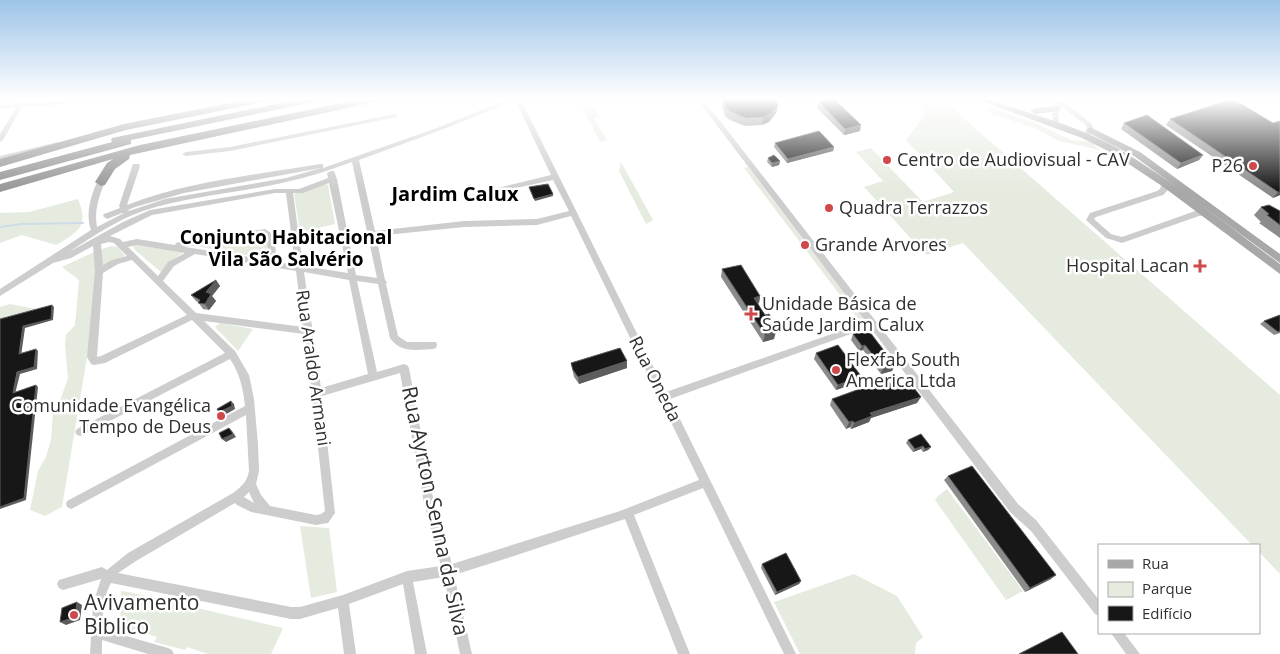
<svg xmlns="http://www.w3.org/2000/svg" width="1280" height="654" viewBox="0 0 1280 654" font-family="'Open Sans',sans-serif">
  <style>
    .green { fill: #e5ebdf }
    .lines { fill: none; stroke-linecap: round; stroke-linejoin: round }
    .stream { stroke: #cedce8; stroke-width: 2 }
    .minor { fill: #cdcdcd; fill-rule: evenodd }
    .major { fill: #a8a8a8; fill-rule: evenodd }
    .highway { fill: #979797; fill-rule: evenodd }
    .wall { fill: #8b8b8b }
    .shaded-wall { fill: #5d5d5d }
    .building { fill: #171717; stroke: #5d5d5d }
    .poi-dot { fill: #cf494b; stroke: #fff; stroke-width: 2 }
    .labels { text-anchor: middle; stroke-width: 5; stroke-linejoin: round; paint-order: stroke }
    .poi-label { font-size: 18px; fill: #303030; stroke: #fff; text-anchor: start }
    .street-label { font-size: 18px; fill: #303030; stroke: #fff }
    .neighbourhood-label { font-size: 19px; font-weight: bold; fill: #000; stroke: #fff }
    .quarter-label { font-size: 20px; font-weight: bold; fill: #000; stroke: #fff }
    .near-street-label { font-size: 21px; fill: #303030; stroke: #fff }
    .near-poi-label { font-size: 21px; fill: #303030; stroke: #fff; text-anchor: start }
  </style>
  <rect width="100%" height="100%" fill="#fff"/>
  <g class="green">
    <polygon points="578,99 589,99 599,116 594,119 607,140 600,142"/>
    <polygon points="915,99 947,99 960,115 1280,395 1280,574 1259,552 1259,545 1252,545 963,243 926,255 864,187 883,181 856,152 871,148 923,202 954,192 906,140 925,115"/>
    <polygon points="991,107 1033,122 1071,140 1091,142 1100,150 1059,141 1034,128 987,112"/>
    <polygon points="621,162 653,220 646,224 619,171"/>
    <polygon points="748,167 866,322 861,323 744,168"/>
    <polygon points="326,184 328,185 335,224 300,232 294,194"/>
    <path d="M78 199C89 225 79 232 56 245L22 235 0 243V213L29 212Z"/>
    <polygon points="262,235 267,237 267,259 196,246"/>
    <polygon points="136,245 184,252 171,261 161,272 135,250 133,247"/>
    <polygon points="111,246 118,247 125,256 103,265 100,250"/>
    <polygon points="94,252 96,266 92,327 62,507 45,516 30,510 38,471 46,457 51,440 53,411 61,398 68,378 65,344 66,335 75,325 79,280 62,267"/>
    <polygon points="10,304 37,309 0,319 0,307"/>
    <polygon points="220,323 253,329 238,351 215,327"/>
    <polygon points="947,489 1023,591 1006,600 935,500 938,496"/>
    <polygon points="300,526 329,528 337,592 311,598"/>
    <polygon points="854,574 897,596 923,637 916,643 915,654 800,654 774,602"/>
    <polygon points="121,591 129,592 283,628 271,654 208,654 187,647 185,650 154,642 157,637 136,630 134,633 120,629"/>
  </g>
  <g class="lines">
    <polyline class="stream" points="0,227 22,224 83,223"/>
    <g class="minor">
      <polygon points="21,99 27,99 25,103 85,99 111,99 108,101 22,107 3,140 0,142 0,134 16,108 0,109 0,105 18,104"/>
      <path d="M508 99 519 100 522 102 666 392 866 322 697 99H703L1018 504 1036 520 1099 600V616L1095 614 1031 531 1010 512 870 327 670 399 796 654H784L703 488 634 515 690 654H678L625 519 517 555 454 575 472 654H460L444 577 413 582 427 654H415L403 584 349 604 356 654H344L338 608 300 619H291L111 583C103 597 103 613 102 629L168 648 172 650 174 654H148L102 640V654H90L93 604 101 579 63 590 59 588 57 584 59 580 102 567 107 570 128 553 233 493C242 486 247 482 249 471L246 415 75 507 71 509 67 507 66 504 67 501 245 406C243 388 240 374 230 359L83 435 80 436 77 435 75 432 77 429 225 353 192 320 105 363 94 365 91 364 87 357 95 271 93 246 71 258 53 263 0 296V289L91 230C85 214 91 195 98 180H101L105 182C99 196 94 211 97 227L124 213H122L107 219 103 216 104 214 120 208 119 206 133 164H139L140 166 127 205C189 181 256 175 320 164H323V168L437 128ZM509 103 517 104 551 175 498 188 494 190 498 192 553 180 569 211 537 219 464 221 375 231 359 160 441 130ZM352 162 377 278 356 275 337 179 334 171H331L327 173 328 178 299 189H275L150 210 123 222 69 252C92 237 117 220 143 211 189 196 239 193 286 182 309 177 330 170 352 162ZM321 168 286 178 165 199 129 211 128 210 135 207 184 193ZM329 183 348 273 303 266 293 193H303ZM275 193H286L295 265 277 262 274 235 265 229 179 242 176 243 175 245 137 239 123 242 120 239 110 236 152 215ZM571 216 699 480 620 511 452 564 434 503 409 368 407 365 404 364 377 372 357 281 378 284 390 338C400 353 417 350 433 349L436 348 437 345 436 342H407L398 336 386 284 387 282 385 280 376 236 464 227 537 225ZM264 235 266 236 269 260 185 247ZM109 242 114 243 127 256 112 260 103 265 101 244ZM137 245 185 253 168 262 158 276 128 247ZM195 254 296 271 303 327 196 313 163 281 174 266ZM132 260 187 315 101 356 97 357 103 273 118 264ZM304 272 349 280 368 374 321 388ZM204 321 304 334 312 393 325 511 321 514 316 515 270 506 261 495 256 484 259 471 258 445 254 399 249 375 235 351ZM400 373 424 503 441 566 407 571 343 595 300 607H291L118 573 136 561 235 503 237 505 251 512 316 525 328 523 335 513 322 396ZM249 492 253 501 254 503 244 497Z"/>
      <polygon points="1053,99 1060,99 1092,124 1094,131 1087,138 1083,138 1083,134 1087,130 1087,126 1061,106 1061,108 1058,113 1059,125 1058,126 1054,126 1052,113 1055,108 1054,103 1055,101"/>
      <polygon points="395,114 397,115 397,117 230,151 186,156 182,154 186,152 230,147"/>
      <polygon points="58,142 61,144 60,146 0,160 0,156"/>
      <polygon points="1162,182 1165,182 1169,184 1168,190 1163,195 1096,217 1094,219 1111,234 1122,237 1198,210 1208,211 1209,213 1208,215 1199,216 1122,243 1106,238 1086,220 1090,213 1157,191 1160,189"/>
      <polygon points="1111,633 1124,633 1140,654 1126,654"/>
    </g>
    <g class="major">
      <path d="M976 99H987C1031 114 1079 126 1119 149 1176 183 1227 225 1280 264V274L1162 186 1112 153 1082 138Z"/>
      <polygon points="1057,106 1061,109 1060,111 1035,114 1031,111 1035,108"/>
      <polygon points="1090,127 1140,152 1280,254 1280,263 1134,156 1087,132 1086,130"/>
    </g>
    <g class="highway">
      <polygon points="249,99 268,99 263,102 126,130 0,167 0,159 124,124"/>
      <polygon points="299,99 318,99 313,102 131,140 131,144 0,180 0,172 112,142 111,140 112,138"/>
      <polygon points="361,99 380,99 375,102 130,155 129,159 115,169 105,185 101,186 95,182 107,163 113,159 0,192 0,184 140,145"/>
    </g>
  </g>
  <g class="wall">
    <polygon points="723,99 778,106 776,113 769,122 762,125 745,126 730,120 725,116 722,106"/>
    <polygon points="822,99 834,99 860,131 844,135 817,108 819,102 821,102"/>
    <polygon points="1170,119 1273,123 1280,121 1280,195 1273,198 1166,125"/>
    <polygon points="1124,123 1203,155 1199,160 1177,169 1121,129"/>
    <polygon points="775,143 834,147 833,151 787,163 774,147"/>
    <polygon points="768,158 780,161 779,165 772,167 767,162"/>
    <polygon points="1261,207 1280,211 1280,238 1259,223 1261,222 1254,215"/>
    <polygon points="722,269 760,296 759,303 758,304 772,326 774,339 763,342 721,277"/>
    <polygon points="216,280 220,286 212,296 216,301 209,310 203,309 198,302 196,301 191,295"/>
    <polygon points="1280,315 1280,333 1274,335 1260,324 1264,321"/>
    <polygon points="853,334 895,365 892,371 881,374 863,350 859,351 851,340"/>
    <polygon points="816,353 861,376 859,382 836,390 814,359"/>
    <polygon points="627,361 627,368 579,384 574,377 571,363"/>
    <polygon points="895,390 917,403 871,418 869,422 851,429 850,427 846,429 830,405 832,399"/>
    <polygon points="908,440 931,447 928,450 923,452 921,449 913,452 906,443"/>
    <polygon points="948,476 1051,579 1025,592 944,480"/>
    <polygon points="762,564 801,581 799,584 775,595 761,568"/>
  </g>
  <g class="shaded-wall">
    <polygon points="778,106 776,113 769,122 762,125 763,117"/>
    <polygon points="861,125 860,131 844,135 845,129"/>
    <polygon points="834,147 833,151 787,163 788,159"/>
    <polygon points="1203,155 1199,160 1177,169 1181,163"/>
    <polygon points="780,161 779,165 772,167 772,163"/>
    <polygon points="1278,192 1280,192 1280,195 1273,198"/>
    <polygon points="553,194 553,196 535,201 534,199"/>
    <polygon points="216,280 220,286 212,296 216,301 209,310 205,304 206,292"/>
    <polygon points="760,296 759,303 753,306 754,298"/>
    <polygon points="52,305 54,307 53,320 25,328 21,356 19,354 23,326"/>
    <polygon points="776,332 774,339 763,342 765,335"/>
    <polygon points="865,345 863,350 859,351 862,346"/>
    <polygon points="36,349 38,351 37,369 20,374 15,394 13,393 17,372"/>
    <polygon points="627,361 627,368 579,384 578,377"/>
    <polygon points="895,365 892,371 881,374 883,368"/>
    <polygon points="861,376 859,382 836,390 838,385"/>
    <polygon points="36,385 38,387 26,500 0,509 0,507"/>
    <polygon points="921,397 917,403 871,418 869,422 851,429 854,423 870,413"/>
    <polygon points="231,401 234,404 235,409 223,416 219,412"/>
    <polygon points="853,421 850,427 846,429 849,422"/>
    <polygon points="229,428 232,431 236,437 226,442 222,439"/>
    <polygon points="923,446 921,449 913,452 915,449"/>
    <polygon points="931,447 928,450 923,452 925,449"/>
    <polygon points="1056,575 1051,579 1025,592 1030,588"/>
    <polygon points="801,581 799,584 775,595 777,592"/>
    <polygon points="77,602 82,605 80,620 66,625 60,622"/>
  </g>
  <g class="building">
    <polygon points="723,99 776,99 778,106 770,114 763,117 746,118 731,112 726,108"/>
    <polygon points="823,99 834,99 861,125 845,129 819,102 824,101"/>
    <polygon points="1233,99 1273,123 1280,121 1280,192 1278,192 1170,119"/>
    <polygon points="1147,115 1203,155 1181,163 1124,123"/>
    <polygon points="819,131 834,147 788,159 775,143"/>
    <polygon points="774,155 780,161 772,163 768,158"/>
    <polygon points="548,184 553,194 534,199 529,187"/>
    <polygon points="1269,205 1280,211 1280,225 1267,215 1269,214 1261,207"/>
    <polygon points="741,265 760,296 754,298 765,315 769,314 773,321 769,322 776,332 765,335 722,269"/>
    <polygon points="216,280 206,292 211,294 205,304 198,303 200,300 191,295"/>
    <polygon points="52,305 51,319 23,326 19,354 36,349 34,367 17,372 13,393 36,385 24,498 0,507 0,319"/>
    <polygon points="1280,315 1280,331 1278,332 1264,321"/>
    <polygon points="866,329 869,331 895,365 883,368 865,345 862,346 853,334"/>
    <polygon points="838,345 861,376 838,385 816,353"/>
    <polygon points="620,348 627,361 578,377 573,370 571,363"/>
    <polygon points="887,379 895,390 911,384 921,397 870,413 872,416 854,423 853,421 849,422 832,399"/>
    <polygon points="231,401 232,406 219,412 217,409"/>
    <polygon points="229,428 233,434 222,439 219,433"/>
    <polygon points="921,434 931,447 925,449 923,446 915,449 908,440"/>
    <polygon points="972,466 1056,575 1030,588 948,476"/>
    <polygon points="786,553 801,581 777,592 762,564"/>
    <polygon points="77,602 75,617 60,622 62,608"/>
    <polygon points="1062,632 1078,654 1019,654"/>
  </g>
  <linearGradient id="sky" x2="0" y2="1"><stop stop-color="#9dc4e8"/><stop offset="0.52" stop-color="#fff"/><stop offset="1" stop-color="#fff" stop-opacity="0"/></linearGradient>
  <rect width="1280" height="190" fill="url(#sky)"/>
  <g class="poi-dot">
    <circle cx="887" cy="160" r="5"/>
    <circle cx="1253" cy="166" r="5"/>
    <circle cx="829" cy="208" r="5"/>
    <circle cx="805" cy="245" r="5"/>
    <path d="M1197.5 258.5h5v5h5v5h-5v5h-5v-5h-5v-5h5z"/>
    <path d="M748.5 306.5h5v5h5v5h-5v5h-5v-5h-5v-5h5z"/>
    <circle cx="836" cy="370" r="5"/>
    <circle cx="221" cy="416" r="5"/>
    <circle cx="74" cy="615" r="5"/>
  </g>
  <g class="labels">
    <g class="poi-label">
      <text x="897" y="166">Centro de Audiovisual - CAV</text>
      <text x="1243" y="172" text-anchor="end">P26</text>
      <text x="839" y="214">Quadra Terrazzos</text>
      <text x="815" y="251">Grande Arvores</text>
      <text x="1189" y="272" text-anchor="end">Hospital Lacan</text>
      <text x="762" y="310">Unidade Básica de<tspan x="762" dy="21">Saúde Jardim Calux</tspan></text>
      <text x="846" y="366">Flexfab South<tspan x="846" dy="21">America Ltda</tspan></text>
      <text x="211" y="412" text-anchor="end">Comunidade Evangélica<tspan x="211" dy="21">Tempo de Deus</tspan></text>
    </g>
    <g class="street-label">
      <text transform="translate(313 368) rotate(82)" y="6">Rua Araldo Armani</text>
      <text transform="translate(655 379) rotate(63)" y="6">Rua Oneda</text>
    </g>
    <g class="neighbourhood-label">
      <text x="286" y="244">Conjunto Habitacional<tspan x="286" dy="22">Vila São Salvério</tspan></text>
    </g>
    <g class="quarter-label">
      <text x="455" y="201">Jardim Calux</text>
    </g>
    <g class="near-street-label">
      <text transform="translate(435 511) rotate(78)" y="7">Rua Ayrton Senna da Silva</text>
    </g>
    <g class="near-poi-label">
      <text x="84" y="610">Avivamento<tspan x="84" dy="24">Biblico</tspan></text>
    </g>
  </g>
  <rect x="1098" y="544" width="162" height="90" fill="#ffffff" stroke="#acacac"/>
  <rect x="1108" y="560" width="25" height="8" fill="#a8a8a8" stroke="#acacac"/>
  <text x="1142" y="569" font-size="15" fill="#303030">Rua</text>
  <rect x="1108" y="582" width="25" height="15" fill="#e5ebdf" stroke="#acacac"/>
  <text x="1142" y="594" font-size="15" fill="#303030">Parque</text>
  <rect x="1108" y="606" width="25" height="15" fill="#171717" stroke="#acacac"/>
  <text x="1142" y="619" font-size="15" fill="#303030">Edifício</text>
</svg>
